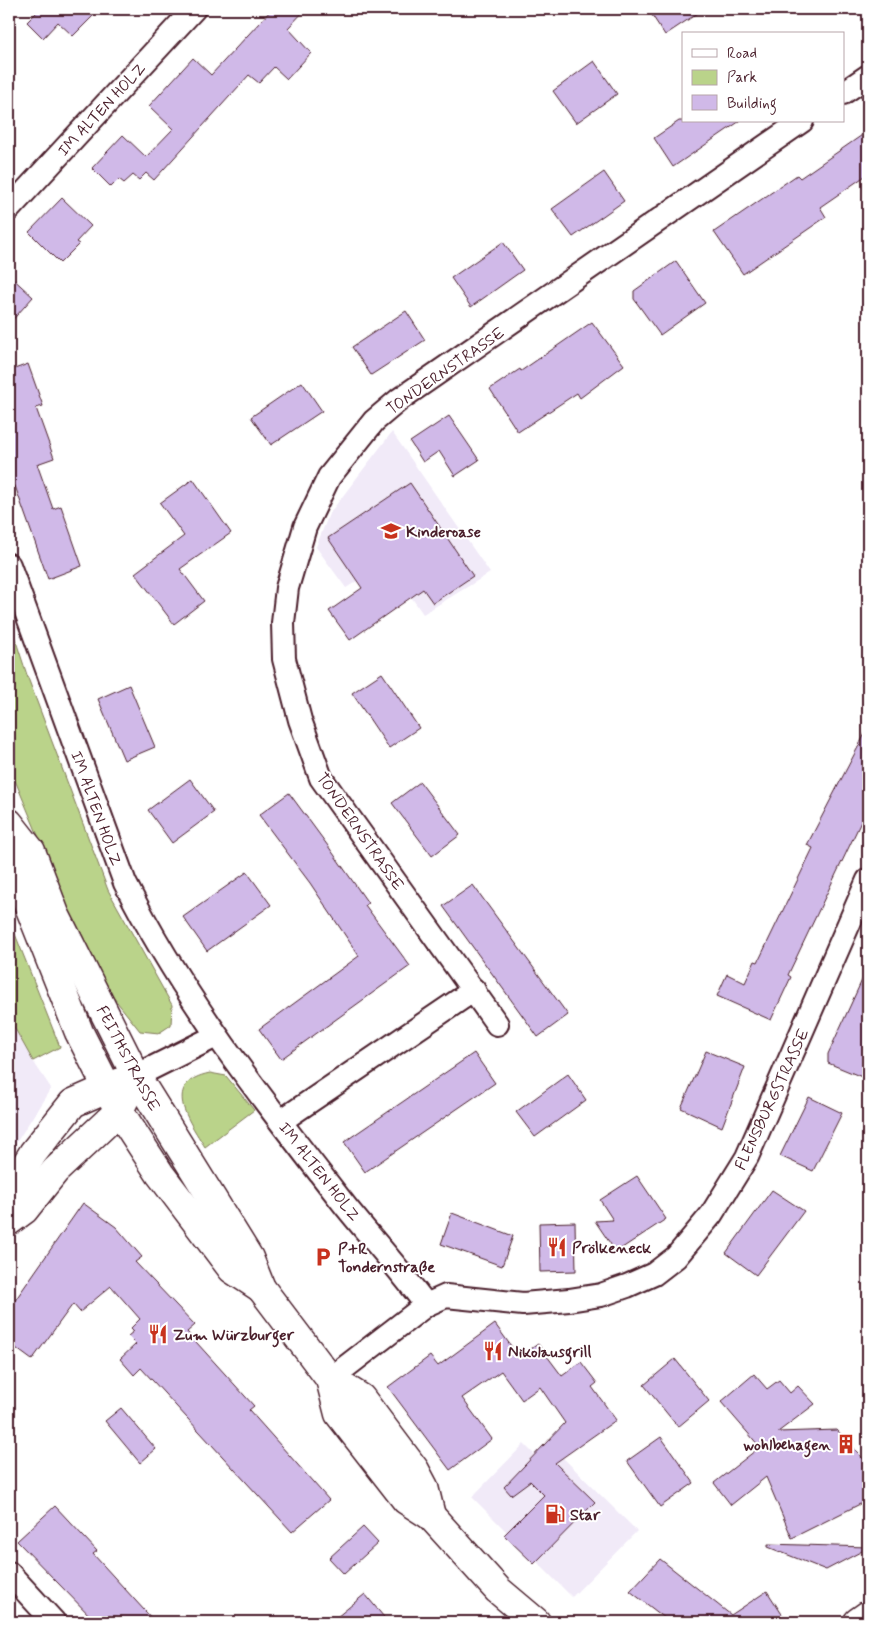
<svg xmlns="http://www.w3.org/2000/svg" width="877" height="1631" viewBox="0 0 877 1631" font-family="Mynerve,sans-serif">
  <style>
    .built { fill: #f1eaf8 }
    .green { fill: #bad38a; stroke: #82795a }
    .building { fill: #d0b9e8; stroke: #4a1f2b }
    .lines { fill: none; stroke-linecap: round; stroke-linejoin: round }
    .minor-casing { stroke: #4a1f2b; stroke-width: 26 }
    .tertiary-casing { stroke: #4a1f2b; stroke-width: 31 }
    .secondary-casing { stroke: #4a1f2b; stroke-width: 31 }
    .minor { stroke: #fff; stroke-width: 22 }
    .tertiary { stroke: #fff; stroke-width: 28 }
    .secondary { stroke: #fff; stroke-width: 28 }
    .labels { text-anchor: middle; stroke-width: 4; stroke-linejoin: round; paint-order: stroke }
    .street-label { font-size: 16px; fill: #4a1f2b; stroke: #fff }
    .poi-label { font-size: 16px; font-weight: bold; fill: #4a1f2b; stroke: #fff; text-anchor: start }
  </style>
  <rect width="100%" height="100%" fill="#fff"/>
  <filter id="ink" filterUnits="userSpaceOnUse"><feTurbulence type="fractalNoise" baseFrequency=".02" numOctaves="2"/><feDisplacementMap in="SourceGraphic" scale="10" xChannelSelector="R" yChannelSelector="G"/><feConvolveMatrix kernelMatrix="1 2 1 2 8 2 1 2 1" color-interpolation-filters="sRGB"/></filter>
  <g filter="url(#ink)">
    <g class="built">
      <polygon points="392,432 490,573 423,614 387,562 346,588 316,547 329,514"/>
      <polygon points="9,1018 33,1061 51,1088 9,1154"/>
      <polygon points="547,1442 637,1531 572,1597 472,1497 524,1444 534,1454"/>
    </g>
    <g class="green">
      <polygon points="9,620 28,678 108,890 172,1005 171,1025 159,1033 140,1031 113,997 90,960 9,766"/>
      <polygon points="9,919 60,1047 33,1061 9,1018"/>
      <path d="M210 1073 226 1076 254 1110 205 1147C188 1120 161 1083 210 1073Z"/>
    </g>
    <g class="building">
      <polygon points="40,9 100,9 73,36 58,22 43,38 27,22"/>
      <polygon points="272,9 306,9 288,28 311,53 287,79 274,67 259,83 249,75 154,180 146,173 139,180 133,175 124,183 119,179 111,187 92,168 123,135 146,157 173,129 149,106 193,58 211,75"/>
      <polygon points="648,9 704,9 665,35"/>
      <polygon points="594,61 617,94 576,123 553,91"/>
      <polygon points="679,121 740,121 673,167 654,138"/>
      <polygon points="868,131 868,174 820,207 826,217 743,274 714,232 797,175 800,178"/>
      <polygon points="604,172 624,201 573,237 552,209"/>
      <polygon points="62,198 91,226 76,242 79,244 60,263 29,232"/>
      <polygon points="503,242 523,270 471,307 451,278"/>
      <polygon points="676,261 705,303 660,335 634,299 634,291"/>
      <polygon points="9,275 33,297 9,324"/>
      <polygon points="406,311 425,340 371,375 352,347"/>
      <polygon points="592,322 624,365 580,398 577,393 518,432 490,389 520,369 521,371"/>
      <polygon points="28,364 43,406 36,408 54,458 37,464 53,509 61,506 82,566 48,579 15,486 9,489 9,371"/>
      <polygon points="302,382 322,411 271,445 251,417"/>
      <polygon points="449,416 479,460 455,476 439,451 423,462 410,442"/>
      <polygon points="193,479 231,533 180,569 204,601 174,624 135,573 184,536 160,503"/>
      <polygon points="410,483 473,576 433,603 423,589 350,640 329,611 362,588 328,538"/>
      <polygon points="382,673 419,728 389,748 352,693"/>
      <polygon points="129,685 155,747 124,760 98,699"/>
      <polygon points="868,728 868,807 788,975 791,977 771,1020 717,996 727,974 745,983 755,961 758,962 813,848 807,845"/>
      <polygon points="190,779 214,812 172,843 148,810"/>
      <polygon points="420,782 460,835 432,856 392,803"/>
      <polygon points="289,793 328,846 368,903 365,905 410,966 281,1059 259,1029 359,956 310,883 259,815"/>
      <polygon points="247,872 271,905 207,951 183,917"/>
      <polygon points="473,885 568,1015 538,1037 443,906"/>
      <polygon points="868,967 868,1063 862,1077 828,1063 828,1054"/>
      <polygon points="706,1051 745,1067 722,1127 681,1108"/>
      <polygon points="474,1053 495,1083 365,1172 344,1142"/>
      <polygon points="568,1074 586,1100 535,1137 516,1112"/>
      <polygon points="809,1097 842,1113 813,1171 780,1156"/>
      <polygon points="637,1176 666,1219 616,1252 595,1221 613,1220 600,1200"/>
      <polygon points="772,1190 804,1211 756,1275 726,1253"/>
      <polygon points="83,1203 116,1227 142,1257 135,1262 195,1325 187,1332 254,1406 249,1410 329,1500 292,1532 141,1368 134,1375 120,1359 136,1344 128,1336 134,1331 131,1328 140,1319 111,1286 80,1312 73,1304 32,1360 9,1343 9,1309"/>
      <polygon points="452,1213 513,1236 502,1266 441,1244"/>
      <polygon points="575,1222 576,1271 540,1272 539,1223"/>
      <polygon points="495,1324 519,1357 538,1344 562,1376 581,1362 597,1383 592,1387 616,1420 555,1463 595,1502 534,1564 504,1535 544,1495 530,1481 511,1495 504,1487 565,1423 540,1387 522,1400 501,1371 462,1398 492,1439 450,1470 388,1387 430,1356 438,1366"/>
      <polygon points="675,1359 709,1401 678,1427 644,1385"/>
      <polygon points="754,1374 767,1389 779,1380 790,1393 798,1386 815,1404 778,1432 837,1430 868,1464 868,1500 792,1538 766,1477 731,1505 714,1483 760,1447 721,1402"/>
      <polygon points="121,1408 156,1449 140,1463 105,1421"/>
      <polygon points="661,1437 694,1483 660,1507 627,1461"/>
      <polygon points="55,1506 97,1551 93,1554 155,1622 96,1622 17,1541"/>
      <polygon points="363,1527 378,1543 344,1574 329,1558"/>
      <polygon points="768,1544 868,1547 868,1548 826,1570 768,1547"/>
      <polygon points="660,1559 731,1615 767,1591 787,1622 670,1622 630,1591"/>
      <polygon points="365,1594 388,1622 331,1622"/>
    </g>
    <g class="lines">
      <defs>
        <g id="minor">
          <polyline points="843,93 868,76"/>
          <polyline points="9,209 194,9"/>
          <path d="M9 565 125 883C185 1002 265 1103 347 1208 373 1240 401 1271 426 1305"/>
          <polyline points="497,1024 321,778 300,720 284,659 283,623 287,588 305,527 329,477 374,421 400,399 802,121"/>
          <polyline points="136,1076 216,1036"/>
          <polyline points="281,1121 474,990"/>
          <polyline points="330,1379 426,1305 446,1296 523,1304 569,1300 601,1295 627,1286 654,1274 676,1257 711,1215 747,1157 868,880"/>
          <polyline points="9,1573 54,1622"/>
        </g>
        <g id="tertiary">
          <polyline points="9,1192 33,1153 73,1103 130,1078"/>
          <polyline points="9,1221 24,1210 55,1171 119,1111 136,1076"/>
        </g>
        <g id="secondary">
          <polyline points="9,823 31,851 55,914 136,1076 249,1258 261,1288 330,1379 361,1398 415,1470 424,1487 431,1516"/>
          <polyline points="9,856 79,1032 119,1111 160,1174 232,1269 261,1288"/>
          <polyline points="330,1379 339,1414 406,1500 431,1516 498,1590 536,1622"/>
          <polyline points="858,1622 868,1615"/>
        </g>
      </defs>
      <use href="#minor" class="minor-casing"/>
      <use href="#tertiary" class="tertiary-casing"/>
      <use href="#secondary" class="secondary-casing"/>
      <use href="#minor" class="minor"/>
      <use href="#tertiary" class="tertiary"/>
      <use href="#secondary" class="secondary"/>
    </g>
  </g>
  <defs>
    <symbol id="school-bare" viewBox="-9 -9 18 18"><path d="M0-5L7-2L0 1L-7-2ZM-4 1L0 2.5L4 1V4Q0 6-4 4Z" fill="#c8321e" stroke="#fff" stroke-width="2.5" paint-order="stroke"/></symbol>
    <symbol id="restaurant-bare" viewBox="-9 -9 18 18"><path d="M-5-6h1v4h1v-4h1v4h1v-4h1v5L-1.5 .5V6h-2V.5L-5-1ZM5-6V6H3V1.5H1.5Q1.5-4 5-6Z" fill="#c8321e" stroke="#fff" stroke-width="2.5" paint-order="stroke"/></symbol>
    <symbol id="parking-bare" viewBox="-9 -9 18 18"><path d="M-3.5-5.5H1a3.5 3.5 0 0 1 0 7H-1V5.5H-3.5ZM-1-3.4V-.6H.8a1.4 1.4 0 0 0 0-2.8Z" fill="#c8321e" stroke="#fff" stroke-width="2.5" paint-order="stroke"/></symbol>
    <symbol id="building-bare" viewBox="-9 -9 18 18"><path d="M-4-6H4V6H1V3H-1V6H-4ZM-2.5-4.3h1.7v1.8h-1.7ZM.8-4.3h1.7v1.8H.8ZM-2.5-1h1.7V.8h-1.7ZM.8-1h1.7V.8H.8Z" fill="#c8321e" stroke="#fff" stroke-width="2.5" paint-order="stroke"/></symbol>
    <symbol id="fuel-bare" viewBox="-9 -9 18 18"><path d="M-5.5-6h7V0h2V4h1.3V-2.5L3-4.5l.8-.8L6-3V5H2.5V1h-1V6h-7ZM-4.2-4.7v3.2H.2V-4.7Z" fill="#c8321e" stroke="#fff" stroke-width="2.5" paint-order="stroke"/></symbol>
  </defs>
  <g fill-rule="evenodd">
    <use href="#school-bare" x="377" y="517" width="28" height="28"/>
    <use href="#restaurant-bare" x="543" y="1233" width="28" height="28"/>
    <use href="#parking-bare" x="309" y="1243" width="28" height="28"/>
    <use href="#restaurant-bare" x="144" y="1320" width="28" height="28"/>
    <use href="#restaurant-bare" x="479" y="1337" width="28" height="28"/>
    <use href="#building-bare" x="832" y="1430" width="28" height="28"/>
    <use href="#fuel-bare" x="541" y="1500" width="28" height="28"/>
  </g>
  <g class="labels">
    <g class="street-label">
      <text transform="translate(101 109) rotate(-47)" y="6">IM ALTEN HOLZ</text>
      <text transform="translate(445 370) rotate(-35)" y="6">TONDERNSTRASSE</text>
      <text transform="translate(97 808) rotate(70)" y="6">IM ALTEN HOLZ</text>
      <text transform="translate(361 831) rotate(55)" y="6">TONDERNSTRASSE</text>
      <text transform="translate(129 1058) rotate(62)" y="6">FEITHSTRASSE</text>
      <text transform="translate(771 1099) rotate(-65)" y="6">FLENSBURGSTRASSE</text>
      <text transform="translate(320 1171) rotate(52)" y="6">IM ALTEN HOLZ</text>
    </g>
    <g class="poi-label">
      <text x="406" y="537">Kinderoase</text>
      <text x="572" y="1253">Prölkeneck</text>
      <text x="338" y="1254">P+R<tspan x="338" dy="18">Tondernstraße</tspan></text>
      <text x="173" y="1340">Zum Würzburger</text>
      <text x="508" y="1357">Nikolausgrill</text>
      <text x="831" y="1450" text-anchor="end">wohlbehagen</text>
      <text x="570" y="1520">Star</text>
    </g>
  </g>
  <rect width="877" height="1631" fill="none" stroke="#fff" stroke-width="30"/>
  <rect x="15" y="15" width="847" height="1601" fill="none" stroke="#4a1f2b" stroke-width="2" filter="url(#ink)"/>
  <rect x="682" y="32" width="162" height="90" fill="#ffffff" stroke="#b7a5aa"/>
  <rect x="692" y="49" width="25" height="8" fill="#ffffff" stroke="#b7a5aa"/>
  <text x="727" y="58" font-size="15" fill="#4a1f2b">Road</text>
  <rect x="692" y="70" width="25" height="15" fill="#bad38a" stroke="#b7a5aa"/>
  <text x="727" y="82" font-size="15" fill="#4a1f2b">Park</text>
  <rect x="692" y="95" width="25" height="15" fill="#d0b9e8" stroke="#b7a5aa"/>
  <text x="727" y="108" font-size="15" fill="#4a1f2b">Building</text>
</svg>
